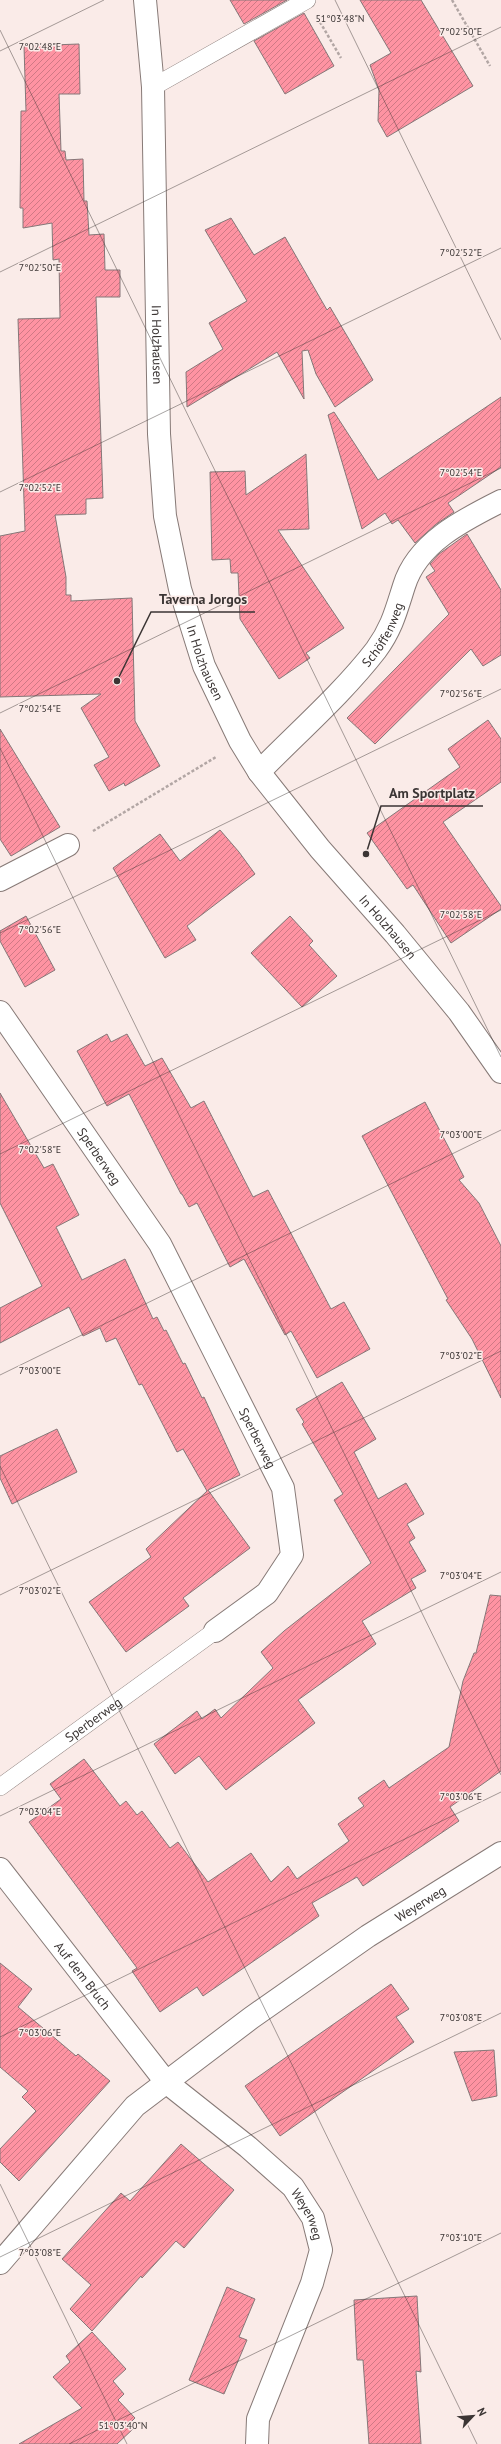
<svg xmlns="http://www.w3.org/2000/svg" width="501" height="2444" viewBox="0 0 501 2444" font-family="'PT Sans',sans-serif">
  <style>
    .building { fill: url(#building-hatch); stroke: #857778 }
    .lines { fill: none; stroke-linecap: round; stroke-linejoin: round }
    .lane-casing { stroke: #877a77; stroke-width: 18 }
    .street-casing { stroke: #877a77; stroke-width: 24 }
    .secondary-casing { stroke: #877a77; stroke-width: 24 }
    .path { stroke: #b2a6a4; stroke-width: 2.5; stroke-dasharray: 3 2; stroke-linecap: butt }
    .lane { stroke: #fff; stroke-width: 17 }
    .street { stroke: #fff; stroke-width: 22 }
    .secondary { stroke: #fff; stroke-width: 22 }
    .ticks { fill: none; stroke: #3b3534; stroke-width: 1; stroke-opacity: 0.45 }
    .labels { text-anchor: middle; stroke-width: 3; stroke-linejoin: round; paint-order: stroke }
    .street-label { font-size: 13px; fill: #3b3534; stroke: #faebe8 }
    .ticks-label { font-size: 10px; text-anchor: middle; fill: #3b3534; stroke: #faebe8; stroke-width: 3; stroke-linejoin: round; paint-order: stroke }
    .leader { fill: none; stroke: #3b3534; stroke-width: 1.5 }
    .callout-dot { fill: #3b3534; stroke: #faebe8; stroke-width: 1.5 }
    .callout-label { font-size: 14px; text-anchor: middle; font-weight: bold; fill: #3b3534; stroke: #faebe8; stroke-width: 3; stroke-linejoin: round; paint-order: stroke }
  </style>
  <defs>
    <pattern id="building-hatch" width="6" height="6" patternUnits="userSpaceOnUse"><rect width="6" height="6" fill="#fe93a2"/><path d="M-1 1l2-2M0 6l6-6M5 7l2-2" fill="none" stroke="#cf7985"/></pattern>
  </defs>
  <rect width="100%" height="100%" fill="#faebe8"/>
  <g class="building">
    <polygon points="230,0 287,0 244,24"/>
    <polygon points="360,0 421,0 473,86 387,137 378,121 379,90 370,65 391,53"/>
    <polygon points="304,13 334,66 285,94 254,41"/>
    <polygon points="79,44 80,94 59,94 61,151 65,151 66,160 83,159 84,201 87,201 89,235 104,234 105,270 120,270 120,297 96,297 103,498 86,499 86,514 55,515 66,577 66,595 71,595 71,601 132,598 135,721 160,766 125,786 124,783 109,791 94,765 109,757 81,708 101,694 0,697 0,536 25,531 18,319 60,318 59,259 53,260 52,223 23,228 23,208 20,208 21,111 26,111 24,46"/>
    <polygon points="231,218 254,255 285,237 327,310 330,307 373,380 335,407 316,374 308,350 302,351 304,399 277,352 187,407 186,372 223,349 209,323 247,301 205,230"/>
    <polygon points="501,397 501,467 448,503 454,512 435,525 415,543 398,520 392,524 385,513 362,529 328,415 334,412 378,480"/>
    <polygon points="306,454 309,529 278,530 344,628 306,653 310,658 279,679 240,619 238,573 231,573 230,559 212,560 210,472 245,471 246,495"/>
    <polygon points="467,534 501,590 501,655 483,666 471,649 375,744 347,718 449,614 426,577 435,571 430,564 439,554"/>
    <polygon points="488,720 501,739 501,782 443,822 501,906 501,909 451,943 413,885 407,889 367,833 460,767 448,749"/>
    <polygon points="0,729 60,827 11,856 0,839"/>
    <polygon points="220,830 239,852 255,874 187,926 196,940 165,958 113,868 160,834 180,861"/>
    <polygon points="26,916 55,970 25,987 0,941 0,931"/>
    <polygon points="290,916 313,941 309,945 337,976 302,1007 251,953"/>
    <polygon points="107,1034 111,1042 127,1034 145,1066 162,1058 191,1108 204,1101 253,1197 268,1190 331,1309 344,1302 370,1349 317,1378 291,1331 285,1335 244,1259 230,1267 197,1203 189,1207 182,1194 181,1194 129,1094 107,1106 77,1051"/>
    <polygon points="0,1093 44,1168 53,1164 79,1215 56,1227 82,1280 125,1259 153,1319 157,1317 164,1331 166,1330 183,1364 185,1363 202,1398 204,1397 240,1475 208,1490 250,1548 183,1598 189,1606 126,1652 89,1602 151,1557 146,1549 207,1491 183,1449 177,1452 142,1384 139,1385 116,1338 106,1342 100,1328 83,1336 69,1307 0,1343 0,1308 42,1286 0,1203"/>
    <polygon points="425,1102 464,1177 459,1180 479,1203 501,1246 501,1398 472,1339 446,1300 448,1299 362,1136"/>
    <polygon points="342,1382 376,1439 354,1452 378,1499 406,1483 424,1514 407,1524 415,1538 409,1542 426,1571 411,1579 416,1588 362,1621 376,1644 298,1700 315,1723 226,1790 199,1756 175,1774 154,1744 197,1711 202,1719 215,1709 221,1718 273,1668 261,1652 284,1631 371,1563 334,1500 343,1494 302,1424 304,1422 296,1409"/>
    <polygon points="57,1429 77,1472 12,1504 0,1478 0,1456"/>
    <polygon points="490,1595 501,1596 501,1771 450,1807 459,1821 363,1886 357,1877 312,1903 319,1916 203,1996 197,1987 160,2012 132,1971 137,1968 29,1822 61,1799 50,1784 84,1759 120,1806 126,1801 137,1815 142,1811 170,1848 178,1842 208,1882 251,1853 271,1882 288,1866 297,1879 349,1841 338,1824 364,1806 358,1798 384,1780 389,1788 449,1747 463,1681 474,1653 476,1653"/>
    <polygon points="0,1963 32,1989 18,2007 76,2056 78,2054 110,2081 19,2181 0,2162 0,2149 36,2111 22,2097 28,2091 0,2067"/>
    <polygon points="391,1984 409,2009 396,2017 414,2042 280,2136 245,2086"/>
    <polygon points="494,2050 497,2096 472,2101 454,2052"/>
    <polygon points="181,2144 234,2190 184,2248 176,2241 142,2278 141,2276 92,2331 70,2309 91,2285 62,2259 121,2193 130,2201"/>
    <polygon points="227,2287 255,2299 239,2337 247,2340 224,2394 189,2380"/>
    <polygon points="417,2296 421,2372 416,2371 421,2444 369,2444 363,2360 357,2360 354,2300"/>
    <polygon points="92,2332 126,2369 113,2381 124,2394 118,2400 135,2418 130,2423 134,2428 117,2444 19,2444 82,2408 53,2377 70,2362 66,2356"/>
  </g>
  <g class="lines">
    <defs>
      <g id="lane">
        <polyline points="153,87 307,0"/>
        <path id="s1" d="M0 1787 215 1631"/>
      </g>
      <g id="street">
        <path id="s2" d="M259 772C298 732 342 694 376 650 392 628 396 611 404 586 417 543 463 520 501 501"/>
        <polyline points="0,880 68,845"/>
        <path id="s3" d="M0 1012 160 1244 283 1488 292 1555 267 1593 215 1631"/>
        <path id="s4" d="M0 1869 166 2082 248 2147 293 2187 313 2218 321 2250 312 2283 258 2419 257 2444"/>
        <path id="s5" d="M0 2263 135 2106 251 2018 368 1936 501 1853"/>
      </g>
      <g id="secondary">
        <path id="s6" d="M145 0 153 87 159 434 165 516 180 589 204 666 240 741 259 772 320 849 395 934 459 1012 501 1072"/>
      </g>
    </defs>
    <use href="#lane" class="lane-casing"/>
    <use href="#street" class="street-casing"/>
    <use href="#secondary" class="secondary-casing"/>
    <g class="path">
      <polyline points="452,0 490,66"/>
      <polyline points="320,22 341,58"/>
      <polyline points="93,831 216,757"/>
    </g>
    <use href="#lane" class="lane"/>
    <use href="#street" class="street"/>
    <use href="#secondary" class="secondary"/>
  </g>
  <path class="ticks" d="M335 0 501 340M0 30 501 1057M0 51 104 0M0 272 501 27M0 492 501 248M0 713 501 468M0 748 501 1775M0 933 501 689M0 1154 501 910M0 1375 501 1130M0 1466 477 2444M0 1595 501 1351M0 1816 501 1572M0 2037 501 1792M0 2184 127 2444M0 2257 501 2013M69 2444 501 2233"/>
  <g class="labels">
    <g class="street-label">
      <text dy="5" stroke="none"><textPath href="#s6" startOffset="345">In Holzhausen</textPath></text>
      <text dy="5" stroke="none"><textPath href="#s2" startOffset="186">Schöffenweg</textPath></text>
      <text dy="5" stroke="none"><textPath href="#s6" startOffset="669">In Holzhausen</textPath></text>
      <text dy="5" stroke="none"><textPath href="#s6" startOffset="993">In Holzhausen</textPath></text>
      <text dy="5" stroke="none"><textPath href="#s3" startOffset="175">Sperberweg</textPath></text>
      <text dy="5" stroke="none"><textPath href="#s3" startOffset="499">Sperberweg</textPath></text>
      <text dy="5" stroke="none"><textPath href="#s1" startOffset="115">Sperberweg</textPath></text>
      <text dy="5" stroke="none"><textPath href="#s5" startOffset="557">Weyerweg</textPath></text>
      <text dy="5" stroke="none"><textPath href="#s4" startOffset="135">Auf dem Bruch</textPath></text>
      <text dy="5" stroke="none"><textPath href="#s4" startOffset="466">Weyerweg</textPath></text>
    </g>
  </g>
  <g class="ticks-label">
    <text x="340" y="22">51°03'48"N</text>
    <text x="461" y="35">7°02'50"E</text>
    <text x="40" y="50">7°02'48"E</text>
    <text x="461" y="256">7°02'52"E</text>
    <text x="40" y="271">7°02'50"E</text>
    <text x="461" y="476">7°02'54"E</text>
    <text x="40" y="491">7°02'52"E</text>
    <text x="461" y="697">7°02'56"E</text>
    <text x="40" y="712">7°02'54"E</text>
    <text x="461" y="918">7°02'58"E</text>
    <text x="40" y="933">7°02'56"E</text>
    <text x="461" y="1138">7°03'00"E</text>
    <text x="40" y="1153">7°02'58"E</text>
    <text x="461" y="1359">7°03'02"E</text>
    <text x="40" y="1374">7°03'00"E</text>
    <text x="461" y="1579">7°03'04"E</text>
    <text x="40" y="1594">7°03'02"E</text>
    <text x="461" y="1800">7°03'06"E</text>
    <text x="40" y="1815">7°03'04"E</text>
    <text x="461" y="2021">7°03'08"E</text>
    <text x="40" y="2036">7°03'06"E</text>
    <text x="461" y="2241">7°03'10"E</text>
    <text x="40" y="2256">7°03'08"E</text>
    <text x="123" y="2429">51°03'40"N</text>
  </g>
  <path class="leader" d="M117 681L151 612H255M366 854L381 806H483"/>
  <g class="callout-dot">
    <circle cx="117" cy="681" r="4"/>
    <circle cx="366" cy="854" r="4"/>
  </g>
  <g class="callout-label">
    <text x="203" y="604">Taverna Jorgos</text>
    <text x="432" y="798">Am Sportplatz</text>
  </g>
  <g transform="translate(473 2416) rotate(64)" stroke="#faebe8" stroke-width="3" paint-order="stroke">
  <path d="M0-3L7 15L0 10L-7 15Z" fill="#3b3534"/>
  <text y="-6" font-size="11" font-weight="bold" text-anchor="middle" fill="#3b3534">N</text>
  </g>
</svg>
